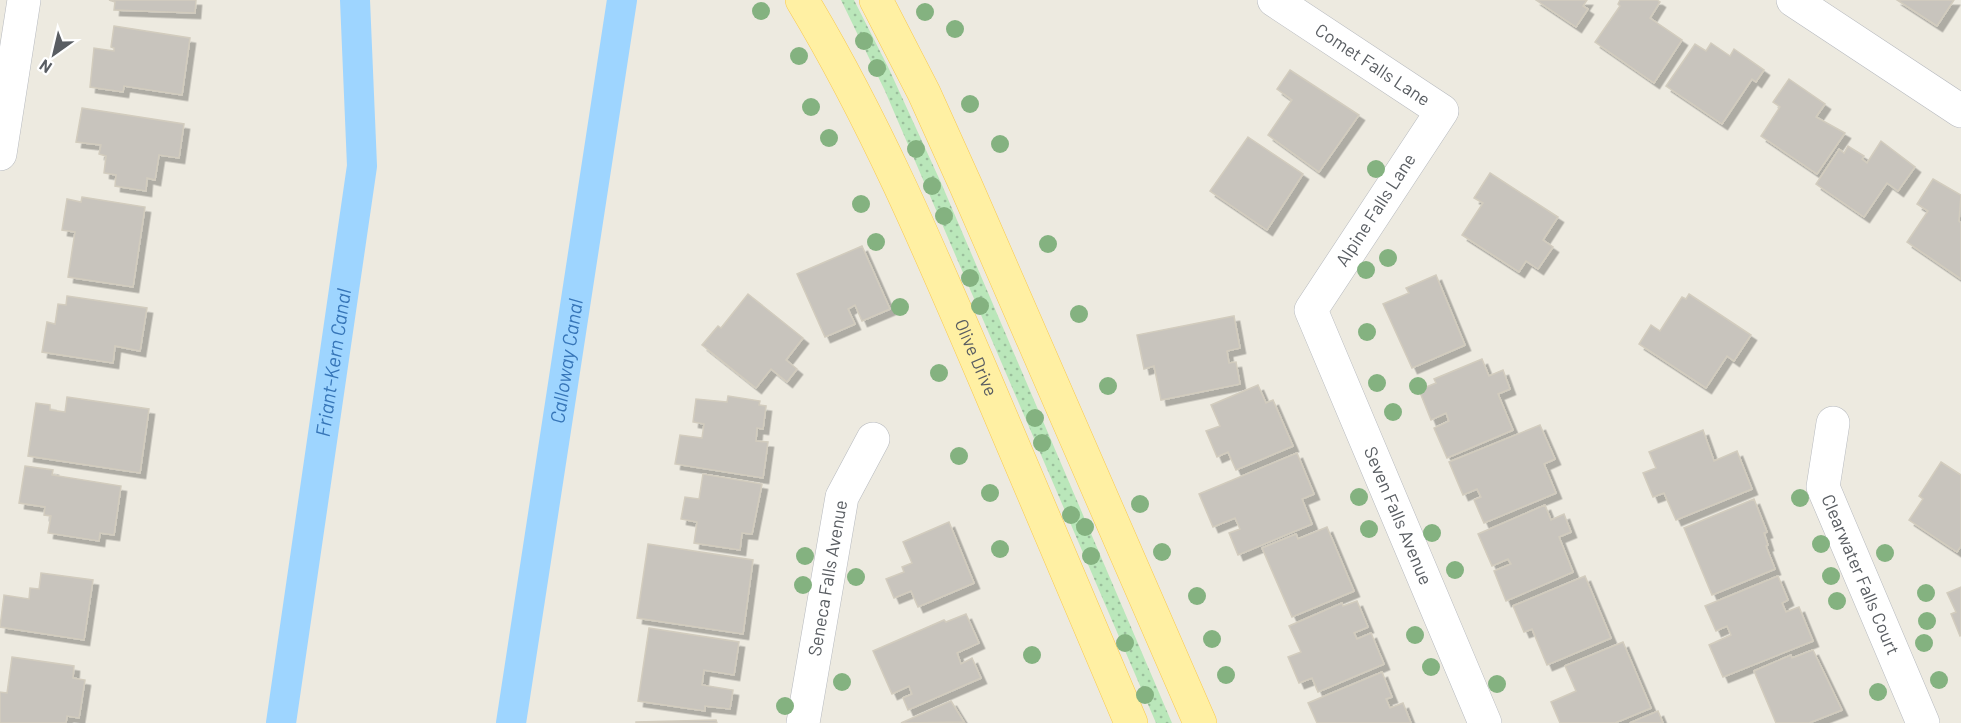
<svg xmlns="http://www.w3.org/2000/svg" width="1961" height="723" viewBox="0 0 1961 723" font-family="Barlow,sans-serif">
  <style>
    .grass { fill: url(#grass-dots) }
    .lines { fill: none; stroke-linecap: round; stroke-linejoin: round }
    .canal { stroke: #9ed5ff; stroke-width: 30 }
    .building { fill: #c8c4bd; stroke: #d2ccbe; stroke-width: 1.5; filter: url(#shadow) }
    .minor-casing { stroke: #b6b9be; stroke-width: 34 }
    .major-casing { stroke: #fac94c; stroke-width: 34 }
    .minor { stroke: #fff; stroke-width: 33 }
    .major { stroke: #fff0a3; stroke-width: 33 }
    .tree { fill: #84b280 }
    .labels { text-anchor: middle; stroke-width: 4.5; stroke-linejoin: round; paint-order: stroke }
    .street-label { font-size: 18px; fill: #595d62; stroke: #fff }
    .water-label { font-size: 20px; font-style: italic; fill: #3675b8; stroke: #fff }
  </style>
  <defs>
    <pattern id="grass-dots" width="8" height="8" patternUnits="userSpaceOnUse" patternTransform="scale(1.5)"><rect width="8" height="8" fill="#bae7ba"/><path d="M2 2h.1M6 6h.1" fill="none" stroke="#9abe9b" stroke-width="1.8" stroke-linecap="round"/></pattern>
    <filter id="shadow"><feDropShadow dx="5.5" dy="5.5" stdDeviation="0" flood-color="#0004"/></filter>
  </defs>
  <rect width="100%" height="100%" fill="#edeae0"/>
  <polygon class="grass" points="841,0 854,0 889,69 942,185 1172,723 1156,723 885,91"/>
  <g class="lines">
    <g class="canal">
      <path id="s1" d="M281 723 362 166 355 0"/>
      <path id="s2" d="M511 723 622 0"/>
    </g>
  </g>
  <g class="building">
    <polygon points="109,0 196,0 195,13 114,10 115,2"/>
    <polygon points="1536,0 1587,0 1583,6 1588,9 1576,27"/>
    <polygon points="1620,0 1657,0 1660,2 1650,18 1682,40 1654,83 1595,42 1620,6 1618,4"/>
    <polygon points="1897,0 1954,0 1937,26"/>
    <polygon points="114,26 190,38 182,95 124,86 123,92 90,87 94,48 114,51 114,48 111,47"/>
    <polygon points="1711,43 1730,56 1734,49 1764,70 1756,82 1752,79 1722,124 1666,86 1695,44 1706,51"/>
    <polygon points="1290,70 1359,115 1319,172 1268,135 1292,100 1277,89"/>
    <polygon points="1789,79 1825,104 1816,117 1845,133 1817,174 1761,136 1780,107 1773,102"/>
    <polygon points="82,108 184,124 179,158 159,155 155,180 147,178 146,191 115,186 116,175 104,173 106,156 99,154 101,145 76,142"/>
    <polygon points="1248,137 1303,174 1267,230 1210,191"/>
    <polygon points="1881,141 1915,167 1898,191 1887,183 1864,217 1816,184 1839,149 1844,153 1848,146 1864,156 1862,159 1867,163"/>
    <polygon points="1490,173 1558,217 1543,240 1553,247 1538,269 1526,261 1519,272 1462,235 1483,203 1474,198"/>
    <polygon points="1933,179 1961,195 1959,221 1961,223 1961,279 1907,242 1928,211 1917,204"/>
    <polygon points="82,197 145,207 133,287 68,277 75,232 62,230 67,199 81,202"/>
    <polygon points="862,246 890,309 862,321 855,305 848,309 855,324 825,337 797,274"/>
    <polygon points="1436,275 1465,345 1412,368 1383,304 1409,293 1406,288"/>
    <polygon points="748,294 803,338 786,360 797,369 787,382 771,369 756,388 702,345 718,326 721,328"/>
    <polygon points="1689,294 1751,335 1734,361 1727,356 1706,388 1639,344 1651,325 1660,331 1682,297 1686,299"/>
    <polygon points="67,296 147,308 140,351 115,346 113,363 42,352 47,322 55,324 58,304 66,305"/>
    <polygon points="1234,316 1240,348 1227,351 1229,363 1236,362 1240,384 1161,400 1154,366 1144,369 1137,335"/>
    <polygon points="1482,359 1489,376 1503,370 1510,389 1498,394 1513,430 1447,458 1434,428 1449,421 1446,413 1431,420 1419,390 1436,383 1434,379"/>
    <polygon points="1258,385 1266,403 1273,400 1293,446 1236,470 1228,452 1217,457 1206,431 1220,426 1211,405"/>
    <polygon points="728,396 760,401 759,405 766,406 763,429 757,428 756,441 768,442 763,478 675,464 680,435 702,438 704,424 693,422 696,399 727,402"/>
    <polygon points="67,397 149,409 140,473 28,456 36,403 50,405 50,410 65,412"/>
    <polygon points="1540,425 1555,459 1544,464 1556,493 1484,523 1474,500 1481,497 1477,489 1463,495 1449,462"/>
    <polygon points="1703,430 1714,461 1737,451 1752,489 1676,520 1664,493 1653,497 1643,473 1656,468 1649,452"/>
    <polygon points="1297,453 1314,494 1302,499 1312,524 1238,555 1229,533 1240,529 1235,518 1213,527 1199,494"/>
    <polygon points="1941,462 1961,475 1961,546 1957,552 1909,520 1923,499 1919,496"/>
    <polygon points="25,466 53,470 52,475 121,486 114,535 100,533 99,541 48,533 51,516 44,515 45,507 19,503"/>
    <polygon points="703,474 762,484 752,534 742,533 740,550 694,543 697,522 681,519 685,497 699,499"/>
    <polygon points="1754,499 1767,532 1764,533 1768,545 1766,546 1775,569 1712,595 1684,528"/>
    <polygon points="1545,505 1551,520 1564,514 1571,532 1559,537 1573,572 1506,601 1494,571 1511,564 1508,559 1492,566 1478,534"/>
    <polygon points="949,522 974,583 918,607 911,591 894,598 886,579 904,572 902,567 912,563 903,542"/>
    <polygon points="1327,527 1354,591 1292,617 1262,548 1296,534 1298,539"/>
    <polygon points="648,544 753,560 743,634 637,618"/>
    <polygon points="41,573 93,580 84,640 0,627 4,595 29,599 30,588 39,589"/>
    <polygon points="1585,576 1611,638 1547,665 1532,629 1524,632 1513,606"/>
    <polygon points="1778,576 1788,600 1782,603 1786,612 1799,607 1813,641 1723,677 1709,645 1731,635 1727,626 1716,631 1705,606"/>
    <polygon points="1961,587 1961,635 1960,636 1951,614 1956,612 1947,593"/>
    <polygon points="1357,601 1368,627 1354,633 1357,639 1371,633 1384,664 1318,692 1312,678 1299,683 1288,657 1301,652 1289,626 1342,603 1343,606"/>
    <polygon points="966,614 979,643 957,653 961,664 972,658 981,678 908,710 903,698 912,694 909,686 892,694 873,651 944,620 946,622"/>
    <polygon points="649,628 739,642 734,675 704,670 702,685 733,690 730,709 705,706 705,711 638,701"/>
    <polygon points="1623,642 1651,708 1615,723 1560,723 1551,702 1576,691 1565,666"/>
    <polygon points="1813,650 1842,710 1809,723 1776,723 1754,671 1791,655 1792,658"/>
    <polygon points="12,657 74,666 73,678 85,680 79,718 67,716 66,723 0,723 0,692 7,693"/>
    <polygon points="1382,672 1392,697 1386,699 1390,708 1403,703 1411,723 1317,723 1308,703"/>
    <polygon points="951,701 964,722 901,723"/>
    <polygon points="1658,711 1663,723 1630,723"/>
    <polygon points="716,720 717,723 636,723 636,722"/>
  </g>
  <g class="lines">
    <defs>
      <g id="minor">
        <path id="s3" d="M1274 0 1442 111 1311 310 1485 723"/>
        <polyline points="1793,0 1961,111"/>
        <polyline points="0,154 24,0"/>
        <path id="s4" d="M1833 423 1823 487 1923 723"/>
        <path id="s5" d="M803 723 842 497 873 439"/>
      </g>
      <g id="major">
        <path id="s6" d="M802 0C876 123 931 253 987 384 1035 497 1083 610 1131 723"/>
        <polyline points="876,0 924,93 966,186 1200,723"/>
      </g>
    </defs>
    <use href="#minor" class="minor-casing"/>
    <use href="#major" class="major-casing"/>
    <use href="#minor" class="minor"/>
    <use href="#major" class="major"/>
  </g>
  <g class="tree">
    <circle cx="761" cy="11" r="9"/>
    <circle cx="925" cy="12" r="9"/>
    <circle cx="955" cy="29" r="9"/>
    <circle cx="864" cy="41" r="9"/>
    <circle cx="799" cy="56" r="9"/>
    <circle cx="877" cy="68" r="9"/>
    <circle cx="970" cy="104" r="9"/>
    <circle cx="811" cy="107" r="9"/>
    <circle cx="829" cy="138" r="9"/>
    <circle cx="1000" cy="144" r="9"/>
    <circle cx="916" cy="149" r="9"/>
    <circle cx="1376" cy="169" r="9"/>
    <circle cx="932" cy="186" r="9"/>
    <circle cx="861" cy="204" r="9"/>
    <circle cx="944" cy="216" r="9"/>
    <circle cx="876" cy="242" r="9"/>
    <circle cx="1048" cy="244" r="9"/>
    <circle cx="1388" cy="258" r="9"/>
    <circle cx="1366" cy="270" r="9"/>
    <circle cx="970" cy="278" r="9"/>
    <circle cx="980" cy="306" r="9"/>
    <circle cx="900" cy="307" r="9"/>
    <circle cx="1079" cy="314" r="9"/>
    <circle cx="1367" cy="332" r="9"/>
    <circle cx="939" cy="373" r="9"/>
    <circle cx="1377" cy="383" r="9"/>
    <circle cx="1108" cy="386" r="9"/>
    <circle cx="1418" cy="386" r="9"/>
    <circle cx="1393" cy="412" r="9"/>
    <circle cx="1035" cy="418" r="9"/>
    <circle cx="1042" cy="443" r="9"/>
    <circle cx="959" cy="456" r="9"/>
    <circle cx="990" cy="493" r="9"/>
    <circle cx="1359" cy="497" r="9"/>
    <circle cx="1800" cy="498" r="9"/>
    <circle cx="1140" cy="504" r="9"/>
    <circle cx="1071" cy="515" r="9"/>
    <circle cx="1085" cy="527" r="9"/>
    <circle cx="1369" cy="529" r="9"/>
    <circle cx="1432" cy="533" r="9"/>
    <circle cx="1821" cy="544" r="9"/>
    <circle cx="1000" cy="549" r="9"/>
    <circle cx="1162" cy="552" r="9"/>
    <circle cx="1885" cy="553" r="9"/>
    <circle cx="805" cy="556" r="9"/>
    <circle cx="1091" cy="556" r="9"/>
    <circle cx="1455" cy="570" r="9"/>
    <circle cx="1831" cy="576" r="9"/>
    <circle cx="856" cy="577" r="9"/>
    <circle cx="803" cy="585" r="9"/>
    <circle cx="1926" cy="593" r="9"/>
    <circle cx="1197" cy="596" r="9"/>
    <circle cx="1837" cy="601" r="9"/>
    <circle cx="1927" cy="621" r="9"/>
    <circle cx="1415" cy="635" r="9"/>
    <circle cx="1212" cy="639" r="9"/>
    <circle cx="1125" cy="643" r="9"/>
    <circle cx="1924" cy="643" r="9"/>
    <circle cx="1032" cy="655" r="9"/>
    <circle cx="1431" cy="667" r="9"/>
    <circle cx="1226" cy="675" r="9"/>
    <circle cx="1939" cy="680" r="9"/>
    <circle cx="842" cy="682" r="9"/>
    <circle cx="1497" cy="684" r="9"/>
    <circle cx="1878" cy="692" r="9"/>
    <circle cx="1145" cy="695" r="9"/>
    <circle cx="785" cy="706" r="9"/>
  </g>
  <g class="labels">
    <g class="street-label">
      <text dy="6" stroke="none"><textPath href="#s3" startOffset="118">Comet Falls Lane</textPath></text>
      <text transform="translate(1376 210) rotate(-57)" y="6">Alpine Falls Lane</text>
      <text dy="6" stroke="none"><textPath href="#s6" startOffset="398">Olive Drive</textPath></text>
      <text dy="6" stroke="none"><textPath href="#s3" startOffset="663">Seven Falls Avenue</textPath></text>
      <text dy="6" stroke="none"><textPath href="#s4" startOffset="160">Clearwater Falls Court</textPath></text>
      <text dy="6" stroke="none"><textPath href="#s5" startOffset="147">Seneca Falls Avenue</textPath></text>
    </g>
    <g class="water-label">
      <text dy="7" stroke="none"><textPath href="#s2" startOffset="366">Calloway Canal</textPath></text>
      <text dy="7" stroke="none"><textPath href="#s1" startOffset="364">Friant-Kern Canal</textPath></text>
    </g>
  </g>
  <g transform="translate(54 54) rotate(214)" stroke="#ffffff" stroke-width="4.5" paint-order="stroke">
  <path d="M0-4.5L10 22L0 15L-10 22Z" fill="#595d62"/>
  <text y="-9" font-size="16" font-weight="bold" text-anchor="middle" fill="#595d62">N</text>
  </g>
</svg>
